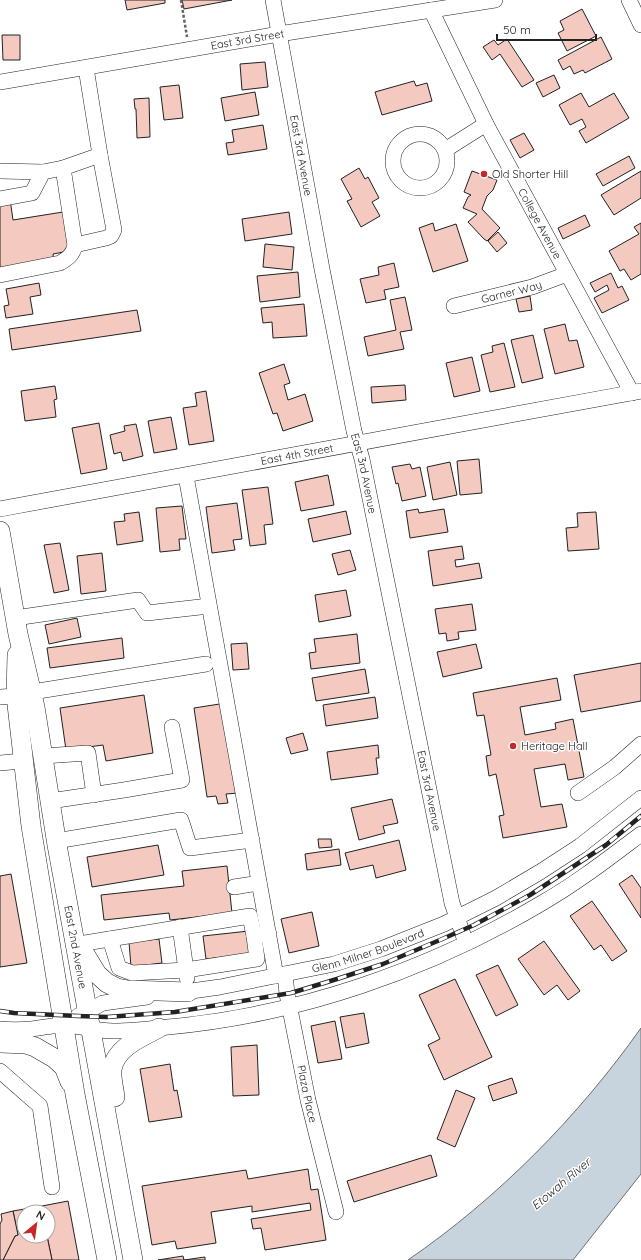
<svg xmlns="http://www.w3.org/2000/svg" width="641" height="1260" viewBox="0 0 641 1260" font-family="Quicksand,sans-serif">
  <style>
    .water { fill: #c7d3dd; stroke: #6f6f6f }
    .building { fill: #f3c9c0; stroke: #222 }
    .lines { fill: none; stroke-linecap: round; stroke-linejoin: round }
    .minor-casing { stroke: #222; stroke-width: 16 }
    .major-casing { stroke: #222; stroke-width: 20 }
    .path { stroke: #646464; stroke-width: 2.5; stroke-dasharray: 3 2; stroke-linecap: butt }
    .minor { stroke: #fff; stroke-width: 15 }
    .major { stroke: #fff; stroke-width: 19 }
    .rail-casing { stroke: #222; stroke-width: 4.5 }
    .rail { stroke: #fff; stroke-width: 3; stroke-dasharray: 9; stroke-linecap: butt }
    .poi-dot { fill: #c62828; stroke: #fff; stroke-width: 1.5 }
    .labels { text-anchor: middle; stroke-width: 3; stroke-linejoin: round; paint-order: stroke }
    .street-label { font-size: 11px; fill: #222; stroke: #fff }
    .poi-label { font-size: 11px; fill: #222; stroke: #fff; text-anchor: start }
    .water-label { font-size: 12px; font-style: italic; fill: #222; stroke: #fff }
  </style>
  <rect width="100%" height="100%" fill="#fff"/>
  <path class="water" d="M641 1028V1174L573 1260H408C498 1198 578 1117 641 1028Z"/>
  <g class="building">
    <polygon points="125,0 165,0 165,3 127,10"/>
    <polygon points="182,0 232,0 184,9"/>
    <polygon points="582,9 596,36 567,51 558,33 564,30 560,21"/>
    <polygon points="2,35 20,35 20,60 3,60"/>
    <polygon points="601,37 612,59 585,73 583,70 574,74 570,66 563,70 558,60"/>
    <polygon points="507,39 534,80 522,87 500,54 492,60 483,47 494,40 498,45"/>
    <polygon points="265,62 268,87 242,90 240,64"/>
    <polygon points="554,75 560,88 543,97 536,83"/>
    <polygon points="414,81 416,86 427,83 432,101 382,115 375,92"/>
    <polygon points="179,85 183,118 164,120 160,87"/>
    <polygon points="255,92 259,115 225,121 221,98"/>
    <polygon points="581,93 589,107 614,93 629,118 586,143 579,131 586,127 582,119 570,125 559,105"/>
    <polygon points="149,98 150,137 137,138 136,109 135,109 134,99"/>
    <polygon points="263,125 267,149 228,155 226,143 234,142 232,130"/>
    <polygon points="524,133 534,150 520,158 510,140"/>
    <polygon points="629,156 635,168 603,186 596,174"/>
    <polygon points="359,168 365,179 368,177 379,198 372,202 380,216 361,227 347,201 352,199 341,179"/>
    <polygon points="472,171 497,180 493,190 487,196 482,209 500,228 487,241 484,239 468,222 477,214 463,208 468,197 471,195 464,192"/>
    <polygon points="641,171 641,198 614,215 601,195"/>
    <polygon points="10,199 13,220 63,212 69,251 53,254 54,262 0,270 0,201"/>
    <polygon points="289,212 292,234 245,241 242,219"/>
    <polygon points="585,215 590,226 563,239 558,228"/>
    <polygon points="433,223 435,231 456,224 468,261 433,272 419,228"/>
    <polygon points="641,223 641,274 631,280 624,269 620,271 609,251 639,234 634,227"/>
    <polygon points="498,232 507,243 497,252 488,241"/>
    <polygon points="265,244 294,247 292,270 263,267"/>
    <polygon points="394,263 399,287 384,290 386,299 366,303 360,279 379,275 378,267"/>
    <polygon points="298,272 300,297 260,302 257,276"/>
    <polygon points="611,273 618,288 622,286 629,300 602,313 594,298 609,290 607,285 595,292 590,283"/>
    <polygon points="39,283 41,295 30,297 33,314 6,318 4,306 9,305 6,289"/>
    <polygon points="530,296 532,310 519,312 516,299"/>
    <polygon points="405,297 412,330 400,332 404,349 368,356 364,337 396,330 390,300"/>
    <polygon points="304,304 307,336 273,338 272,322 263,323 261,308"/>
    <polygon points="137,310 141,331 12,350 9,329"/>
    <polygon points="565,324 569,341 577,340 584,367 555,374 544,329"/>
    <polygon points="533,335 543,378 522,383 511,340"/>
    <polygon points="504,343 515,387 490,392 481,355 493,352 492,346"/>
    <polygon points="472,357 480,391 454,397 446,363"/>
    <polygon points="284,364 290,383 284,385 288,400 305,394 313,421 283,431 277,413 273,414 259,373"/>
    <polygon points="405,385 406,400 372,403 371,387"/>
    <polygon points="55,386 57,399 54,400 56,417 25,421 21,391"/>
    <polygon points="206,391 214,441 189,445 183,408 197,406 195,393"/>
    <polygon points="171,417 177,449 154,453 148,421"/>
    <polygon points="99,423 107,469 81,474 72,428"/>
    <polygon points="136,424 143,456 123,461 121,452 114,454 110,435 125,431 124,426"/>
    <polygon points="479,459 482,493 460,495 457,461"/>
    <polygon points="450,462 457,495 433,500 427,467"/>
    <polygon points="410,464 412,469 420,467 426,496 402,501 398,483 396,484 392,467"/>
    <polygon points="328,475 334,505 301,511 295,482"/>
    <polygon points="268,487 273,524 264,525 266,544 250,546 242,490"/>
    <polygon points="237,503 242,539 233,540 235,550 212,553 206,507"/>
    <polygon points="182,506 186,539 179,539 180,550 160,552 156,508"/>
    <polygon points="418,509 419,513 444,509 448,532 410,538 406,511"/>
    <polygon points="346,511 351,534 313,542 308,519"/>
    <polygon points="139,512 143,541 117,545 114,522 125,521 124,514"/>
    <polygon points="596,512 599,549 568,551 566,528 578,527 577,513"/>
    <polygon points="60,543 69,590 54,593 44,545"/>
    <polygon points="462,546 464,559 455,560 456,567 479,563 482,578 433,586 428,551"/>
    <polygon points="350,550 356,570 338,575 332,554"/>
    <polygon points="102,553 106,591 81,594 77,556"/>
    <polygon points="346,590 351,616 319,622 315,595"/>
    <polygon points="472,604 476,630 458,632 459,639 447,641 446,633 439,634 435,609"/>
    <polygon points="77,618 81,637 49,644 45,625"/>
    <polygon points="357,634 360,663 311,669 309,653 316,652 314,639"/>
    <polygon points="122,638 124,658 50,668 47,648"/>
    <polygon points="247,643 249,669 233,670 231,644"/>
    <polygon points="476,644 482,668 443,677 437,652"/>
    <polygon points="641,663 641,701 581,712 574,675"/>
    <polygon points="365,669 369,693 316,701 312,678"/>
    <polygon points="557,678 561,700 520,707 525,735 556,729 555,723 573,719 584,777 568,780 565,764 534,769 541,807 562,804 567,827 503,838 499,816 504,815 496,774 489,776 486,756 491,755 484,715 477,716 473,693"/>
    <polygon points="144,695 153,753 106,761 103,745 66,750 60,708"/>
    <polygon points="375,697 378,718 326,726 323,705"/>
    <polygon points="226,703 239,793 226,794 228,803 218,804 216,796 207,797 194,708"/>
    <polygon points="303,733 308,750 291,754 286,738"/>
    <polygon points="378,745 379,758 376,758 378,774 331,780 327,752"/>
    <polygon points="392,799 398,823 383,826 385,833 359,840 351,808"/>
    <polygon points="318,839 331,839 332,847 319,848"/>
    <polygon points="399,840 406,870 376,878 373,865 350,870 345,853"/>
    <polygon points="158,845 164,875 92,887 87,857"/>
    <polygon points="339,849 341,865 307,870 305,854"/>
    <polygon points="227,866 232,913 170,920 169,913 104,920 101,895 184,886 182,871"/>
    <polygon points="11,874 27,963 0,967 0,876"/>
    <polygon points="632,875 641,888 641,918 619,884"/>
    <polygon points="592,901 627,951 612,961 601,945 594,950 570,916"/>
    <polygon points="312,912 319,946 289,953 281,919"/>
    <polygon points="249,931 252,954 206,959 203,936"/>
    <polygon points="159,939 162,963 131,967 129,942"/>
    <polygon points="544,941 580,991 568,1000 557,985 544,995 518,959"/>
    <polygon points="498,965 518,1005 496,1016 476,975"/>
    <polygon points="455,979 492,1057 444,1080 428,1045 440,1039 419,995"/>
    <polygon points="364,1013 369,1043 346,1048 340,1017"/>
    <polygon points="335,1021 342,1059 318,1063 311,1026"/>
    <polygon points="257,1045 259,1095 233,1096 231,1047"/>
    <polygon points="170,1064 174,1091 177,1090 182,1117 149,1122 140,1069"/>
    <polygon points="512,1078 517,1093 493,1101 488,1086"/>
    <polygon points="456,1090 475,1098 455,1147 437,1139"/>
    <polygon points="431,1155 437,1176 354,1202 347,1181"/>
    <polygon points="308,1169 311,1190 318,1189 326,1240 265,1250 261,1228 253,1229 251,1219 311,1210 310,1203 252,1212 252,1206 211,1212 216,1243 177,1249 175,1241 152,1245 142,1186 246,1170 248,1179"/>
    <polygon points="68,1201 79,1260 52,1260 47,1236 48,1212 43,1212 42,1206"/>
    <polygon points="42,1206 43,1212 24,1212 24,1236 47,1236 52,1260 3,1260 15,1236 18,1235 13,1211"/>
    <polygon points="13,1211 18,1235 15,1236 3,1260 0,1260 0,1224 2,1220 1,1214"/>
    <polygon points="183,1256 184,1260 205,1257 205,1260 158,1260"/>
  </g>
  <g class="lines">
    <defs>
      <g id="minor">
        <path id="s1" d="M273 0 322 269 354 431 362 459 452 903 466 943"/>
        <polyline points="629,0 641,25"/>
        <path id="s2" d="M431 10 486 124 632 393"/>
        <path id="s3" d="M0 82 279 34 495 0"/>
        <circle cx="420" cy="161" r="27"/>
        <polyline points="445,150 486,124"/>
        <polyline points="0,171 43,172"/>
        <polyline points="0,199 32,193 43,172 63,168"/>
        <polyline points="75,245 106,238 111,236 114,230 100,155"/>
        <path d="M0 275 60 263C68 258 73 255 75 245L63 168 100 155 86 68"/>
        <path id="s4" d="M454 306 532 287 567 274"/>
        <polyline points="186,476 276,976"/>
        <path id="s5" d="M0 509 641 391"/>
        <polyline points="15,618 138,600 147,613 209,606"/>
        <polyline points="32,692 206,664"/>
        <polyline points="0,697 16,696"/>
        <polyline points="43,756 88,753 94,795"/>
        <polyline points="0,763 22,761"/>
        <polyline points="578,793 615,767 641,744"/>
        <polyline points="50,801 124,790 182,780 172,727"/>
        <polyline points="56,841 181,820 190,848 252,840"/>
        <polyline points="234,887 259,883"/>
        <polyline points="110,939 119,968 132,973 186,970 180,927"/>
        <polyline points="79,944 250,916 254,936 269,934"/>
        <path id="s6" d="M285 974 287 994 308 1100 336 1212"/>
        <polyline points="187,978 186,970 257,959 254,936"/>
        <path id="s7" d="M177 993 220 987 334 964 381 949 444 924 496 898 540 872 580 846 641 798"/>
        <polyline points="78,1016 103,1003 147,997"/>
        <path d="M0 1029C10 1030 21 1030 31 1029 42 1028 54 1025 65 1025 81 1026 97 1031 113 1031 132 1031 150 1029 168 1027 299 1015 429 970 542 903 577 883 609 858 641 834"/>
        <polyline points="0,1071 40,1106 52,1187"/>
      </g>
      <g id="major">
        <path id="s8" d="M0 531 18 634 35 707 57 845 133 1260"/>
        <polyline points="17,655 16,696 31,826 75,1094 107,1260"/>
        <polyline points="80,946 97,974 107,983 117,988 128,990 188,992"/>
        <polyline points="0,1043 26,1044 35,1047 54,1058 64,1067 70,1082"/>
        <path d="M115 1097C114 1088 111 1078 112 1069 116 1047 142 1037 159 1028"/>
      </g>
    </defs>
    <use href="#minor" class="minor-casing"/>
    <use href="#major" class="major-casing"/>
    <polyline class="path" points="181,0 187,37"/>
    <use href="#minor" class="minor"/>
    <use href="#major" class="major"/>
    <defs>
      <polyline id="rail" points="0,1011 14,1013 78,1016 107,1017 175,1012 291,993 337,979 383,964 440,940 474,925 530,895 606,845 641,816"/>
    </defs>
    <use href="#rail" class="rail-casing"/>
    <use href="#rail" class="rail"/>
  </g>
  <g class="poi-dot">
    <circle cx="484" cy="174" r="4"/>
    <circle cx="513" cy="746" r="4"/>
  </g>
  <g class="labels">
    <g class="street-label">
      <text dy="4" stroke="none"><textPath href="#s3" startOffset="251">East 3rd Street</textPath></text>
      <text dy="4" stroke="none"><textPath href="#s1" startOffset="158">East 3rd Avenue</textPath></text>
      <text dy="4" stroke="none"><textPath href="#s2" startOffset="240">College Avenue</textPath></text>
      <text dy="4" stroke="none"><textPath href="#s4" startOffset="59">Garner Way</textPath></text>
      <text dy="4" stroke="none"><textPath href="#s5" startOffset="302">East 4th Street</textPath></text>
      <text dy="4" stroke="none"><textPath href="#s1" startOffset="482">East 3rd Avenue</textPath></text>
      <text dy="4" stroke="none"><textPath href="#s1" startOffset="806">East 3rd Avenue</textPath></text>
      <text dy="4" stroke="none"><textPath href="#s8" startOffset="423">East 2nd Avenue</textPath></text>
      <text dy="4" stroke="none"><textPath href="#s7" startOffset="196">Glenn Milner Boulevard</textPath></text>
      <text dy="4" stroke="none"><textPath href="#s6" startOffset="122">Plaza Place</textPath></text>
    </g>
    <g class="poi-label">
      <text x="492" y="178">Old Shorter Hill</text>
      <text x="521" y="750">Heritage Hall</text>
    </g>
    <g class="water-label">
      <text transform="translate(561 1184) rotate(-40)" y="4">Etowah River</text>
    </g>
  </g>
  <g transform="translate(36 1224) rotate(29)"><circle r="19" fill="#ffffff" stroke="#a7a7a7"/>
  <path d="M0-3L7 15L0 10L-7 15Z" fill="#c62828"/>
  <text y="-6" font-size="11" font-weight="bold" text-anchor="middle" fill="#222222">N</text>
  </g>
  <path d="M497 34v6h99v-6" fill="none" stroke="#222222" stroke-width="2"/>
  <text x="503" y="34" font-size="12" fill="#222222" stroke="#ffffff" stroke-width="3" paint-order="stroke">50 m</text>
</svg>
